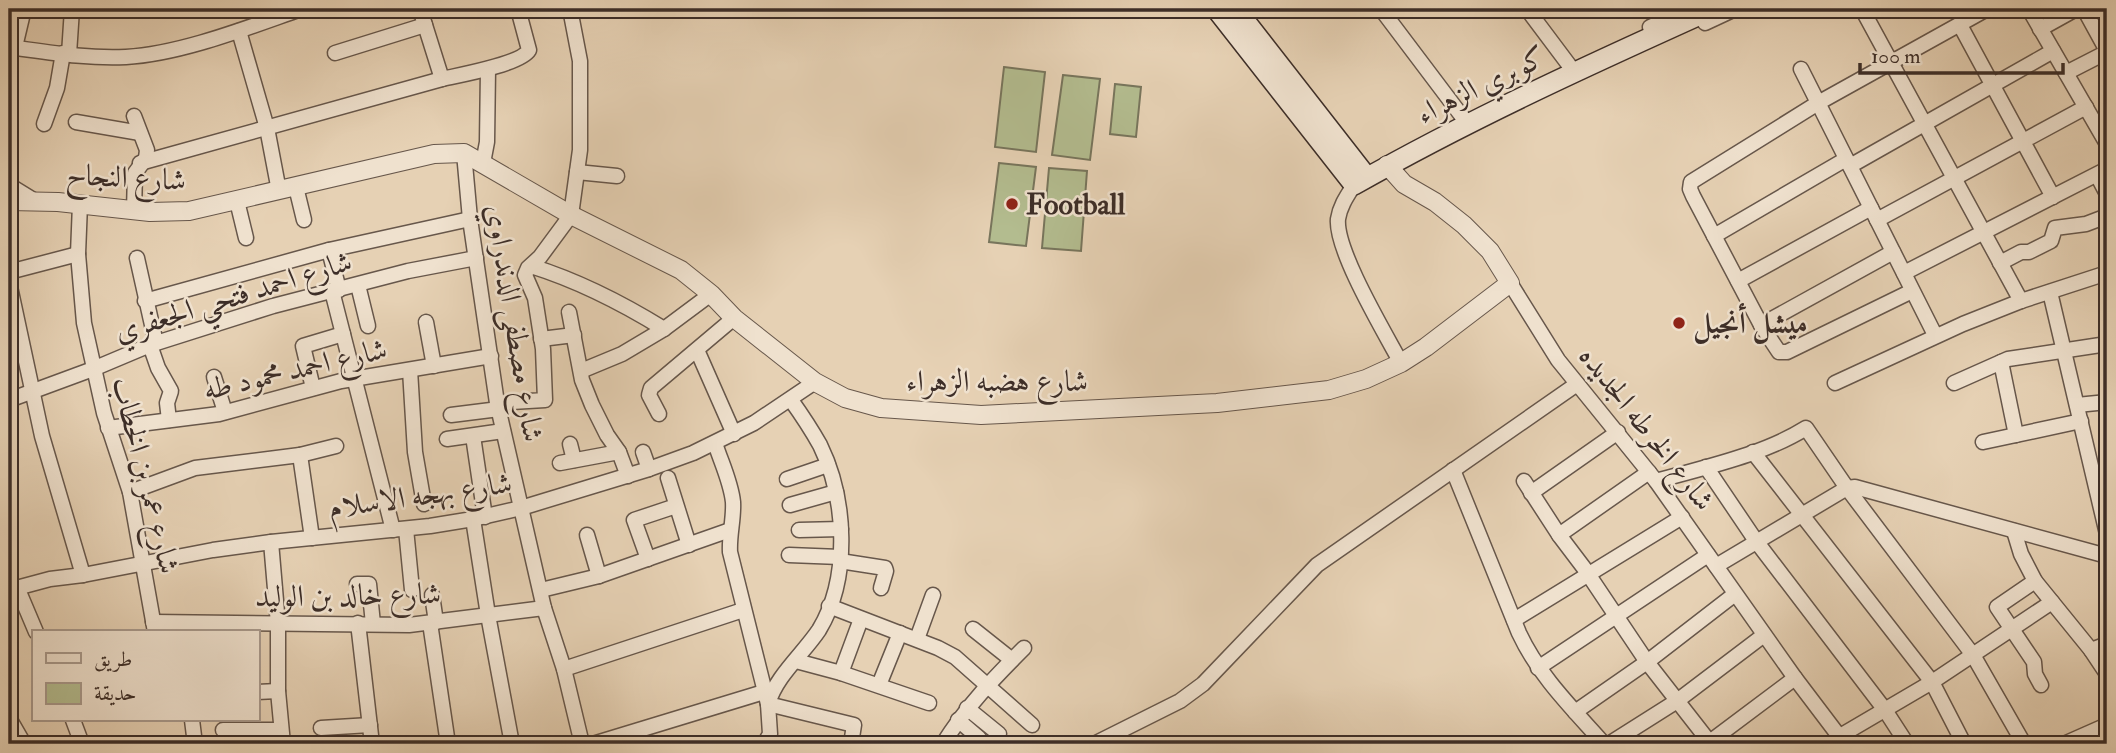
<svg xmlns="http://www.w3.org/2000/svg" width="2116" height="753" viewBox="0 0 2116 753" font-family="'IM FELL Double Pica',Amiri,serif">
  <style>
    .green { fill: #b3bc8f; stroke: #78755c; stroke-width: 2 }
    .lines { fill: none; stroke-linecap: round; stroke-linejoin: round }
    .minor-casing { stroke: #67574b; stroke-width: 17 }
    .tertiary-casing { stroke: #67574b; stroke-width: 20 }
    .secondary-casing { stroke: #3d2e28; stroke-width: 22 }
    .minor { stroke: #efe1ce; stroke-width: 14 }
    .tertiary { stroke: #efe1ce; stroke-width: 18 }
    .secondary { stroke: #efe1ce; stroke-width: 19 }
    .poi-dot { fill: #8f2418; stroke: #efe1ce; stroke-width: 2.5 }
    .labels { text-anchor: middle; stroke-width: 5; stroke-linejoin: round; paint-order: stroke }
    .street-label { font-size: 30px; fill: #3d2e28; stroke: #efe1ce }
    .poi-label { font-size: 30px; font-weight: bold; fill: #3d2e28; stroke: #efe1ce; text-anchor: start }
  </style>
  <rect width="100%" height="100%" fill="#e6d1b4"/>
  <filter id="stains"><feTurbulence type="fractalNoise" baseFrequency=".00286" numOctaves="4"/><feColorMatrix values="0 0 0 0 .2 0 0 0 0 .09 0 0 0 0 .02 0 0 0 .5 -.17"/></filter>
  <radialGradient id="worn" r=".72"><stop offset=".6" stop-color="#630" stop-opacity="0"/><stop offset="1" stop-color="#630" stop-opacity=".3"/></radialGradient>
  <g class="green">
    <polygon points="1004,67 1045,72 1036,152 995,147"/>
    <polygon points="1063,75 1100,79 1090,160 1052,155"/>
    <polygon points="1115,84 1141,87 1136,137 1110,134"/>
    <polygon points="999,163 1036,167 1026,246 989,242"/>
    <polygon points="1049,168 1087,171 1081,251 1042,248"/>
  </g>
  <g class="lines">
    <defs>
      <g id="minor">
        <polyline points="420,9 442,79"/>
        <polyline points="1381,9 1467,123 1478,121"/>
        <polyline points="1527,9 1569,65"/>
        <polyline points="1862,9 2021,301"/>
        <polyline points="2029,9 2107,144"/>
        <polyline points="2084,9 2107,51"/>
        <polyline points="1705,23 1735,9"/>
        <polyline points="1960,25 2053,197"/>
        <polyline points="1650,27 1689,9"/>
        <polyline points="2040,29 2076,9"/>
        <polyline points="239,31 267,128 279,191"/>
        <path d="M9 47C47 52 87 59 126 57 181 54 249 27 301 9"/>
        <polyline points="15,47 24,9"/>
        <polyline points="335,53 425,25"/>
        <polyline points="69,54 72,9"/>
        <polyline points="1801,69 1935,335"/>
        <polyline points="2066,73 2107,52"/>
        <polyline points="76,122 140,133"/>
        <polyline points="44,124 57,88 63,53"/>
        <polyline points="464,153 470,219 497,403 544,608 564,669 582,744"/>
        <path d="M140 163 442 79C460 75 521 64 529 50L518 9"/>
        <polyline points="483,163 487,142 488,69"/>
        <polyline points="1850,166 2053,51"/>
        <polyline points="577,172 617,176"/>
        <polyline points="2097,175 2107,194"/>
        <polyline points="9,185 35,201"/>
        <path d="M1354 185C1347 196 1340 206 1338 219 1335 250 1385 333 1401 363"/>
        <polyline points="296,187 304,220"/>
        <polyline points="237,201 246,238"/>
        <polyline points="80,204 78,254 84,323 104,413 130,492 155,632"/>
        <polyline points="134,211 135,173 146,158 147,150 134,116"/>
        <polyline points="1877,220 2086,107"/>
        <polyline points="1714,236 1846,159"/>
        <polyline points="329,250 339,290"/>
        <polyline points="137,258 156,343"/>
        <polyline points="2000,263 2021,252 2029,252 2051,241 2055,228 2086,224 2107,216"/>
        <path d="M531 266C579 281 622 303 664 329"/>
        <polyline points="9,272 78,254"/>
        <polyline points="1904,273 2107,169"/>
        <polyline points="1738,281 1871,208"/>
        <polyline points="9,282 42,436 83,575"/>
        <polyline points="1510,283 1558,360 1656,481 1795,678 1845,744"/>
        <polyline points="358,285 368,326"/>
        <polyline points="332,291 393,530"/>
        <polyline points="1912,291 1787,352 1779,352 1761,325 1693,196 1690,189 1691,182 1818,103 1987,9"/>
        <polyline points="2050,292 2107,534"/>
        <polyline points="145,301 329,250 470,219"/>
        <polyline points="569,312 582,380 592,405 607,435 619,452 628,476"/>
        <polyline points="426,322 434,366"/>
        <polyline points="1761,325 1893,252"/>
        <polyline points="541,339 574,335"/>
        <polyline points="150,345 158,368 171,391 167,403 169,420"/>
        <polyline points="697,350 734,434"/>
        <polyline points="2001,362 2016,435"/>
        <polyline points="410,370 415,452 424,504"/>
        <polyline points="581,371 622,354 664,329 711,294"/>
        <polyline points="214,377 225,412"/>
        <polyline points="1835,383 1963,324 2021,301 2107,273"/>
        <polyline points="1954,383 2008,359 2107,344"/>
        <polyline points="313,388 303,346 343,334"/>
        <polyline points="9,400 93,369 150,345 273,306 408,271 476,258"/>
        <polyline points="497,403 545,400 543,349 535,298 525,275 528,268 540,257 571,215 580,150 580,61 570,9"/>
        <polyline points="2077,405 2107,402"/>
        <polyline points="659,414 649,395 651,388 734,318"/>
        <polyline points="451,415 499,409"/>
        <polyline points="108,428 219,414 341,381 491,356"/>
        <polyline points="473,436 485,517"/>
        <polyline points="447,439 503,431"/>
        <polyline points="1983,442 2081,421"/>
        <path d="M715 443C721 462 731 482 733 502 734 519 729 535 730 552L768 704 770 734 764 744"/>
        <polyline points="570,444 574,460"/>
        <polyline points="643,452 649,469"/>
        <polyline points="1753,452 1932,682 1964,744"/>
        <polyline points="300,455 312,538"/>
        <polyline points="560,463 619,452"/>
        <polyline points="1706,467 1756,541 1885,710 1907,744"/>
        <path d="M1453 470 1519 633C1539 676 1573 709 1604 744"/>
        <polyline points="668,478 689,545"/>
        <polyline points="787,479 828,465"/>
        <polyline points="1524,481 1559,535 1584,568 1647,662 1711,744"/>
        <path d="M1656 481C1705 467 1763 455 1806 428L1847 488 1973 655 2024 744"/>
        <polyline points="130,492 195,468 300,455 336,446"/>
        <polyline points="1531,493 1618,432"/>
        <polyline points="790,505 836,492"/>
        <polyline points="473,519 488,615 512,744"/>
        <polyline points="406,529 412,590"/>
        <polyline points="799,530 841,529"/>
        <polyline points="2014,531 2021,554 2035,581 2091,650 2107,674"/>
        <polyline points="587,535 599,576"/>
        <polyline points="1559,535 1649,472"/>
        <polyline points="271,542 278,624 278,691 283,744"/>
        <polyline points="789,555 840,557"/>
        <polyline points="648,559 634,520 676,506"/>
        <polyline points="840,561 885,568 886,571 881,588"/>
        <polyline points="1716,566 1847,488 1855,487 2107,556"/>
        <polyline points="2035,581 1997,607 2034,662 2035,674 2041,685"/>
        <polyline points="357,584 369,584 373,624"/>
        <polyline points="17,587 36,632"/>
        <polyline points="9,590 50,579 83,575 213,550 271,542 430,526 473,519 521,508 649,469 693,453 754,423 815,382"/>
        <polyline points="541,590 599,576 730,530"/>
        <polyline points="432,595 436,622"/>
        <polyline points="829,606 938,648 955,657 1032,725"/>
        <polyline points="1514,620 1682,517"/>
        <polyline points="153,622 409,625 544,608"/>
        <polyline points="358,623 372,744"/>
        <polyline points="430,623 448,744"/>
        <polyline points="973,629 1012,660"/>
        <polyline points="917,639 933,595"/>
        <polyline points="2091,650 2107,644"/>
        <polyline points="796,661 841,673 929,703"/>
        <polyline points="1538,668 1708,555"/>
        <polyline points="564,669 743,610"/>
        <polyline points="841,673 861,619"/>
        <polyline points="879,685 900,633"/>
        <polyline points="257,692 278,691"/>
        <path d="M768 704C776 676 803 654 819 630 851 577 846 498 820 445 811 429 801 414 791 400"/>
        <polyline points="768,704 854,725 851,744"/>
        <polyline points="967,708 999,734"/>
        <polyline points="1575,712 1647,662 1735,594"/>
        <polyline points="9,718 24,744"/>
        <polyline points="73,720 82,744"/>
        <polyline points="192,720 195,744"/>
        <polyline points="958,720 979,738"/>
        <polyline points="321,728 370,725"/>
        <polyline points="223,730 281,730"/>
        <polyline points="1840,736 1932,682 2052,602"/>
        <polyline points="593,744 764,692"/>
        <path d="M943 744C965 708 994 678 1024 648"/>
        <polyline points="1094,744 1180,701 1203,684 1317,565 1577,384"/>
        <polyline points="1609,744 1677,701 1764,635"/>
        <polyline points="1707,744 1795,678"/>
        <polyline points="2064,744 2107,725"/>
      </g>
      <polyline id="tertiary" points="9,201 58,202 150,212 189,211 434,154 464,153 571,215 681,270 711,294 734,318 815,382 845,398 881,408 981,415 1217,403 1329,390 1366,379 1401,363 1426,347 1510,283 1490,251 1464,225 1435,202 1404,184 1387,165"/>
      <g id="secondary">
        <path d="M1216 9 1354 185C1470 119 1591 64 1713 9"/>
        <polyline points="1236,9 1367,177"/>
      </g>
    </defs>
    <use href="#minor" class="minor-casing"/>
    <use href="#tertiary" class="tertiary-casing"/>
    <use href="#secondary" class="secondary-casing"/>
    <use href="#minor" class="minor"/>
    <use href="#tertiary" class="tertiary"/>
    <use href="#secondary" class="secondary"/>
  </g>
  <g class="poi-dot">
    <circle cx="1012" cy="204" r="7"/>
    <circle cx="1679" cy="323" r="7"/>
  </g>
  <g class="labels">
    <g class="street-label">
      <text transform="translate(1481 85) rotate(-26)" y="10">كوبري الزهراء</text>
      <text transform="translate(126 177) rotate(3)" y="10">شارع النجاح</text>
      <text transform="translate(233 296) rotate(-17)" y="10">شارع احمد فتحي الجعفري</text>
      <text transform="translate(515 323) rotate(81)" y="10">شارع مصطفى الدندراوي</text>
      <text transform="translate(295 369) rotate(-13)" y="10">شارع احمد محمود طه</text>
      <text x="997" y="391">شارع هضبه الزهراء</text>
      <text transform="translate(1647 428) rotate(52)" y="10">شارع الخرطه الجديده</text>
      <text transform="translate(146 475) rotate(76)" y="10">شارع عمر بن الخطاب</text>
      <text transform="translate(420 495) rotate(-8)" y="10">شارع بهجه الاسلام</text>
      <text transform="translate(348 595) rotate(-1)" y="10">شارع خالد بن الوليد</text>
    </g>
    <g class="poi-label">
      <text x="1026" y="214">Football</text>
      <text x="1693" y="333">ميشل أنجيل</text>
    </g>
  </g>
  <rect width="2116" height="753" fill="none" stroke="#e6d1b4" stroke-width="35"/>
  <rect x="10" y="10" width="2095" height="732" fill="none" stroke="#3d2e28" stroke-width="3.5"/>
  <rect x="18" y="18" width="2081" height="718" fill="none" stroke="#3d2e28" stroke-width="2"/>
  <rect x="32" y="630" width="228" height="91" fill="#efe1ce" stroke="#a8998c" stroke-width="2"/>
  <rect x="46" y="653" width="35" height="10" fill="#efe1ce" stroke="#a8998c" stroke-width="2"/>
  <text x="94" y="666" font-size="21" fill="#3d2e28">طريق</text>
  <rect x="46" y="683" width="35" height="21" fill="#b3bc8f" stroke="#a8998c" stroke-width="2"/>
  <text x="94" y="700" font-size="21" fill="#3d2e28">حديقة</text>
  <path d="M1860 63v10h203v-10" fill="none" stroke="#3d2e28" stroke-width="3.5"/>
  <text x="1871" y="63" font-size="21" fill="#3d2e28" stroke="#efe1ce" stroke-width="5" paint-order="stroke">100 m</text>
  <rect width="100%" height="100%" filter="url(#stains)"/>
  <rect width="100%" height="100%" fill="url(#worn)"/>
</svg>
